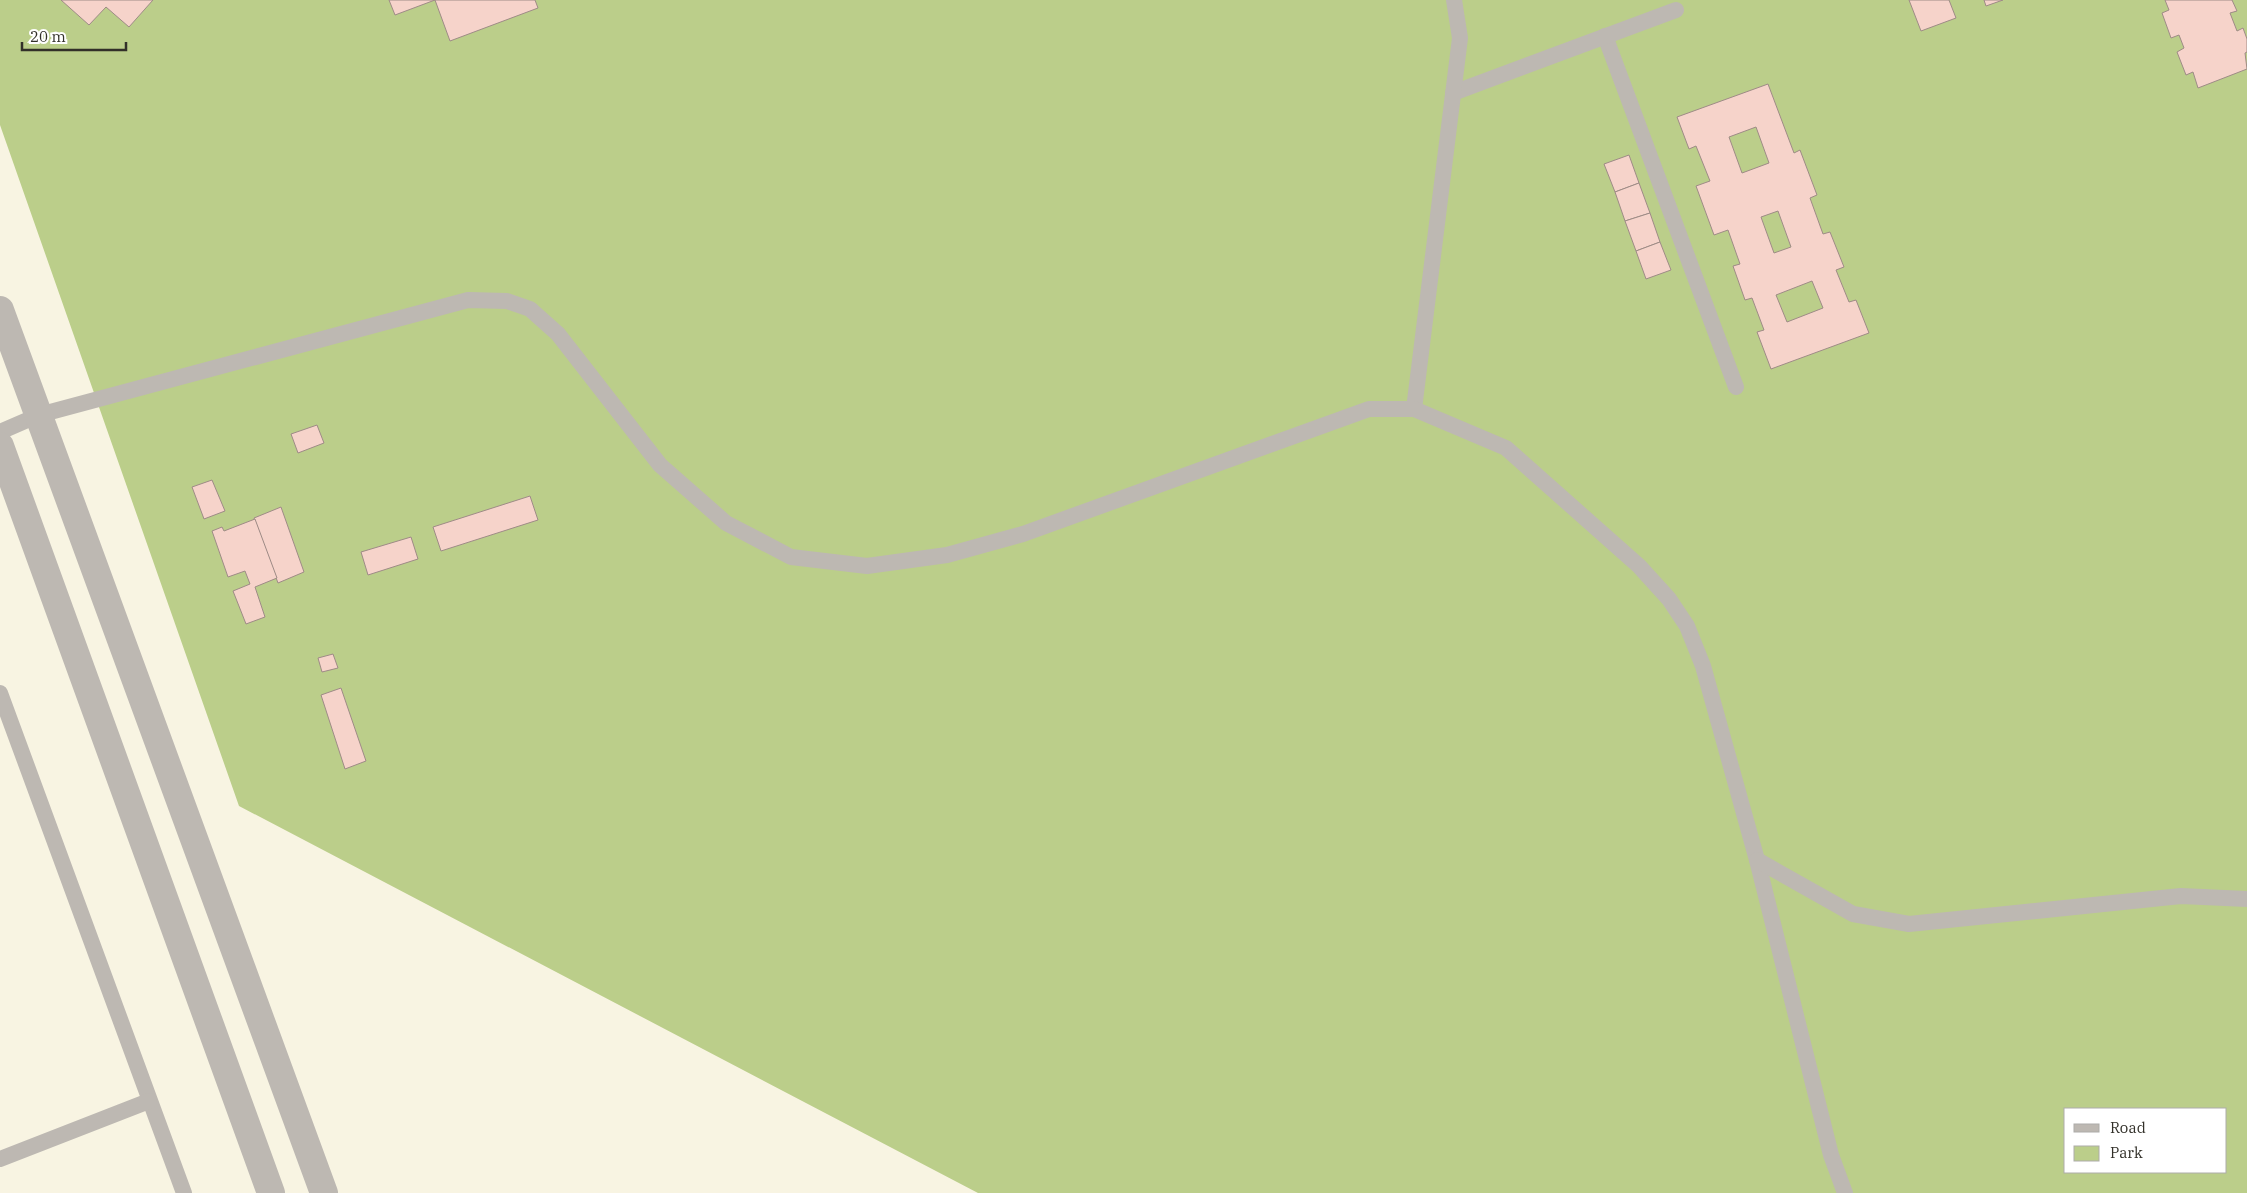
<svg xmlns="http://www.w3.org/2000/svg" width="2247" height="1193" viewBox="0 0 2247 1193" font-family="'IBM Plex Serif',serif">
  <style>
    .green { fill: #bbce8a; fill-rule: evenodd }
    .building { fill: #f6d3ca; stroke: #9e8b86; fill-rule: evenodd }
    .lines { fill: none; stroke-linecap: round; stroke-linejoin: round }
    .lane { stroke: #bdb8b2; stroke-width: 16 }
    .street { stroke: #bdb8b2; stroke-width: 28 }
  </style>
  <rect width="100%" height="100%" fill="#f8f4e2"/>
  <path class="green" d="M0 0H2247V1193H978L239 806 0 125ZM2066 1109H2226V1172H2066Z"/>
  <g class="building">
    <polygon points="61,0 153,0 129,27 106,7 89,25"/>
    <polygon points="389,0 535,0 538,8 450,41 435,0 395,15"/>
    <polygon points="1909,0 1949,0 1956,18 1921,31"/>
    <polygon points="1984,0 2003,0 1986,6"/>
    <polygon points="2165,0 2232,0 2237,11 2230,13 2237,31 2243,28 2247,39 2247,52 2245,53 2247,69 2198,88 2193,72 2186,75 2177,52 2184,48 2179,35 2171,38 2162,13 2169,10"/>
    <path d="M1768 84 1794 153 1800 150 1817 195 1810 198 1823 234 1830 232 1844 267 1836 270 1849 302 1856 300 1869 333 1771 369 1757 332 1764 330 1752 298 1745 300 1733 266 1740 264 1728 230 1714 235 1696 186 1710 181 1696 146 1689 149 1677 117ZM1756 127 1769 163 1742 173 1729 137ZM1778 211 1791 247 1774 253 1761 217ZM1812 281 1823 308 1787 322 1776 295Z"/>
    <polygon points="1629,155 1639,183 1615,192 1604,164"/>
    <polygon points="1639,183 1650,213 1625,221 1615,192"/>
    <polygon points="1650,213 1660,242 1636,251 1625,221"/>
    <polygon points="1660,242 1671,270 1646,279 1636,251"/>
    <polygon points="317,425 324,443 298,453 291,434"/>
    <polygon points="212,480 225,511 204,519 192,487"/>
    <polygon points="530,496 538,520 441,551 433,527"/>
    <polygon points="281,507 304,572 278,583 254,518"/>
    <polygon points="255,519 277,578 255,587 265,617 246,624 233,591 250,584 245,571 228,577 212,531 222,527 224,531"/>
    <polygon points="411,537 418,559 368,575 361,552"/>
    <polygon points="333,654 338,668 322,672 318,658"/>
    <polygon points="341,688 366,761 345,769 321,695"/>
  </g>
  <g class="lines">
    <g class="lane">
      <polyline points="1605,36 1736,387"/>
      <polyline points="1453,93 1676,10"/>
      <polyline points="1414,409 1460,38 1454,0"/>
      <polyline points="0,432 39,415 468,300 507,301 530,309 558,334 660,465 726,523 791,557 867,566 947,555 1023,534 1369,409 1414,409 1506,448 1639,566 1669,599 1687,626 1703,666 1757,860 1831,1155 1845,1193"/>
      <polyline points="0,693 184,1193"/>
      <polyline points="1757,860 1853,914 1909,924 2181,896 2247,899"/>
      <polyline points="0,1159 149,1101"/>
    </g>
    <g class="street">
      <polyline points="0,310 324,1193"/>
      <polyline points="0,446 271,1193"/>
    </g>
  </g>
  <rect x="2064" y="1108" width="162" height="65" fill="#ffffff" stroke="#adaca9"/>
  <rect x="2074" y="1124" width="25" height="8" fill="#bdb8b2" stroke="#adaca9"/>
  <text x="2110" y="1133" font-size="15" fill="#323029">Road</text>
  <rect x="2074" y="1146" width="25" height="15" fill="#bbce8a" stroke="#adaca9"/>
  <text x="2110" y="1158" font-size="15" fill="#323029">Park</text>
  <path d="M22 42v8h104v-8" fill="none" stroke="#323029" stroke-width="2.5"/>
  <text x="30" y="42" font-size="15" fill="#323029" stroke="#ffffff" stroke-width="4" paint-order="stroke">20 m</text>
</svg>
